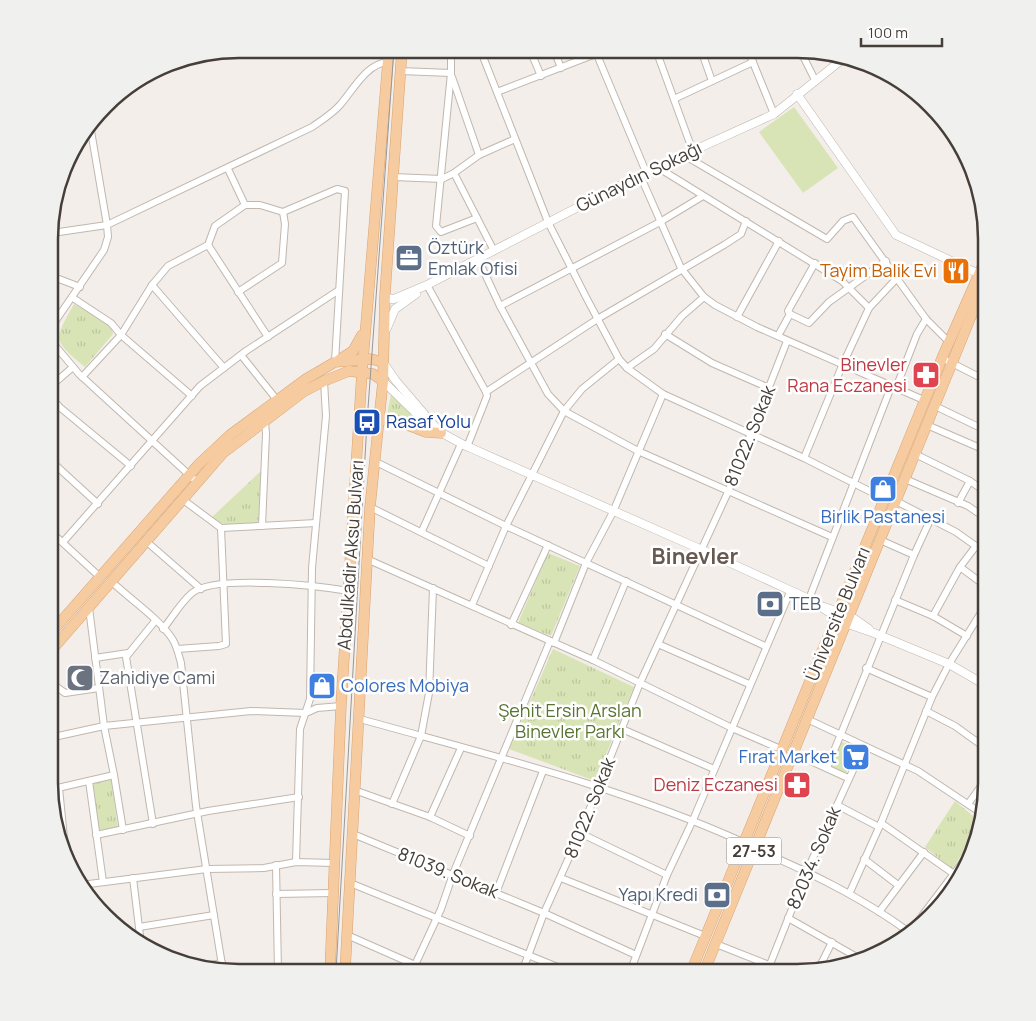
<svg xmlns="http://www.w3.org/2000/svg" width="1036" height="1021" viewBox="0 0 1036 1021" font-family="Manrope,sans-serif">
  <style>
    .grass { fill: url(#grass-tufts) }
    .garden { fill: #d9e4b6 }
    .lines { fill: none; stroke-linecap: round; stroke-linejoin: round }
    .minor-casing { stroke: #c1b7af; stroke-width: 8 }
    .tertiary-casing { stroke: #c1b7af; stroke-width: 9 }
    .primary-casing { stroke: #daa371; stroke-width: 11 }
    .minor { stroke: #fff; stroke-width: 6 }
    .tertiary { stroke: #fff; stroke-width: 8 }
    .primary { stroke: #f6cba0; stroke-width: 10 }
    .tram { stroke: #979797; stroke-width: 1 }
    .labels { text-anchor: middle; stroke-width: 5; stroke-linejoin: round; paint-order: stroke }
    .shield { fill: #fff; stroke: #7e7874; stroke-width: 1 }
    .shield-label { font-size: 16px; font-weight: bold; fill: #463e38 }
    .street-label { font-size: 18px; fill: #463e38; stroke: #fff }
    .service-label { font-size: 18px; fill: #4e5e75; stroke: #fff; text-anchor: start }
    .food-label { font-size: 18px; fill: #c56008; stroke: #fff; text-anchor: end }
    .health-label { font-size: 18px; fill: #be3a42; stroke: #fff; text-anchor: end }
    .transit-label { font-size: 18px; fill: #164399; stroke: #fff; text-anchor: start }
    .shop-label { font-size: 18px; fill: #366cbe; stroke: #fff }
    .worship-label { font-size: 18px; fill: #5b616d; stroke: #fff; text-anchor: start }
    .park-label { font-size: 18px; fill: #587430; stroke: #fff }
    .district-label { font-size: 22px; font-weight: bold; fill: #685950; stroke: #fff }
    .rim { fill: none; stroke: #463e38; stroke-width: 2.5 }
  </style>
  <defs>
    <pattern id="grass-tufts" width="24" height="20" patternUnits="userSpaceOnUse" patternTransform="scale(1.25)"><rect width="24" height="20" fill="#d9e4b6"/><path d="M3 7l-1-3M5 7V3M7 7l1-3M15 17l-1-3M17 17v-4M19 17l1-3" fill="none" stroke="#bcc59d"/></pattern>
  </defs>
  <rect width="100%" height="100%" fill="#f3eee9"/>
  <g class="grass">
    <path d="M74 304 111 325 113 334 85 367C52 340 54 340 74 304Z"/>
    <polygon points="391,394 429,430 387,415"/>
    <path d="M262 470 259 519 256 524C241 524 223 529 212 517Z"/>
    <polygon points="548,553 580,566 551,636 518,623"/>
    <polygon points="553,649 634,687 595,781 509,749"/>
    <polygon points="840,741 858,749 846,773 829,765"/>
    <polygon points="111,779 118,828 99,830 92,782"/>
    <polygon points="955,801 979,821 975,835 952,869 925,847"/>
  </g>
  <polygon class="garden" points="794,107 838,168 803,193 759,132"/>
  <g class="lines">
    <defs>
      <g id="minor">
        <polyline points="480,49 548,222 586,297 619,359 627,368 663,394 804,458 885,499"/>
        <polyline points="530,50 541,76"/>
        <polyline points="554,50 561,68"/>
        <polyline points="595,50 646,172"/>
        <polyline points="656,50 692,149"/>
        <polyline points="701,50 712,81"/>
        <polyline points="748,50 774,114"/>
        <polyline points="800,50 815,80"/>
        <polyline points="400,71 451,73 451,58 448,49"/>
        <polyline points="451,73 436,226 441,232 477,218"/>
        <polyline points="452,77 479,155"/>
        <polyline points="497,92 606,50"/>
        <polyline points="674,99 753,62"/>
        <polyline points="682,154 827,239 843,221 853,217 926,319 949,342"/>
        <polyline points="657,167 842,281 869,308"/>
        <polyline points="228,169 245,205"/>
        <polyline points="454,173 479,155 515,139"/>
        <polyline points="640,175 681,268 704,297 715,305 757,327 926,401"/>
        <polyline points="393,177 442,179 454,173 494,251"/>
        <polyline points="52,233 107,225 90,125"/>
        <polyline points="208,245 268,337"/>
        <polyline points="478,259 500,306 548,394 564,411 638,451 832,537"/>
        <polyline points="52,280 59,279 80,287"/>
        <polyline points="152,285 224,368"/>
        <polyline points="427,285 486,392 599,318 724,245 741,234 746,221"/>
        <polyline points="238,292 282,263 285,224 283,212"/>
        <polyline points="73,298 111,323 121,335 82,377"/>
        <polyline points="976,303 987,309"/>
        <polyline points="500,306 660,222 703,196"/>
        <polyline points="790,314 809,323 829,302 886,261"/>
        <polyline points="737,317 779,241"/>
        <path d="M52 326 104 250 108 237 107 225 312 127C322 120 332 114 340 105 353 90 367 63 388 62"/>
        <polyline points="665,334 712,363 769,388"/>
        <polyline points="778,336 790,314 788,311 815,263"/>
        <polyline points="52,342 79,374 197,482"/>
        <polyline points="241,355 277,400"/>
        <polyline points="942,358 987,381"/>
        <polyline points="627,368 654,349 682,316 704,297"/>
        <polyline points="51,386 73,367"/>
        <polyline points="896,388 917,334 926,319"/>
        <polyline points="192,396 121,335 152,285 168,266 208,245 215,226 245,205 260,205 283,212 337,189 345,191 335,362"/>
        <polyline points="51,400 131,466"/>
        <polyline points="935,406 987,431"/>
        <polyline points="51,413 58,405"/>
        <polyline points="927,425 987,451"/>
        <polyline points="467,447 487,396 486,392"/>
        <polyline points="915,454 970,481 987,493"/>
        <polyline points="804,458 842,366 869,308 898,277"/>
        <polyline points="51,461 98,504"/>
        <polyline points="374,461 506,526 765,646"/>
        <polyline points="905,479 968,506 987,519"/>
        <polyline points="182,499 221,528 316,523"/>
        <polyline points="896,501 956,532 987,554"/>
        <polyline points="958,503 970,481"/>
        <polyline points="370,507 489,566"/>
        <polyline points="262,526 266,434 265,421"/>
        <polyline points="422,531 461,444"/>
        <polyline points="51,532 100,577"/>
        <polyline points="63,542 200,386 246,351 339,290"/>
        <polyline points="147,542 201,589"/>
        <polyline points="914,555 931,518"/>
        <polyline points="369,560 593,660 732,728 783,750"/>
        <polyline points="960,567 987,587"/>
        <path d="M112 582C130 599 161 620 173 640 177 647 179 656 181 663L196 806 223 971"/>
        <polyline points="809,599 891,387"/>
        <polyline points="895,600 933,616 967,636"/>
        <polyline points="472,605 506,526 564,411 582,389 619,359"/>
        <polyline points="933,616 960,567 976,546"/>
        <polyline points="511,625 548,545"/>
        <path d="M163 629C172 618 181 602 192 593 215 574 319 586 349 591"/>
        <polyline points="554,643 586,563 613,512 663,394"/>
        <polyline points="658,644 749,684"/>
        <polyline points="177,649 219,646 226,644 221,528"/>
        <polyline points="95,658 128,653"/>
        <polyline points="593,660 626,581"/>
        <polyline points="866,668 932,697"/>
        <polyline points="50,682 65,693 99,688"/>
        <polyline points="982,683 987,675"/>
        <polyline points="926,711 955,726 987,749"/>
        <path d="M360 719C489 755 622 787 745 843"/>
        <polyline points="807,719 918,771 981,813"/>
        <polyline points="622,729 714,769"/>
        <polyline points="49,738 104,726 251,711 306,713 317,708 341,706"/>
        <polyline points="793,753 848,778"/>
        <polyline points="827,768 914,555 880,540"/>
        <polyline points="114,775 123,830"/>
        <polyline points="89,781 103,882"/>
        <polyline points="59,788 64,838"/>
        <polyline points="49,790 114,775 104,726 89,608"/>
        <polyline points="354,790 430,817 470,836"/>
        <polyline points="392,804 421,736 429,693 433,588"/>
        <polyline points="968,804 987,778"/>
        <polyline points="837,805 879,827"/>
        <polyline points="430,817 461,748"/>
        <polyline points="881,823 954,874"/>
        <polyline points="153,824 126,657 155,621"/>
        <polyline points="580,833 667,875"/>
        <polyline points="353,834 544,913 636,955"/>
        <polyline points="96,835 208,811 299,797"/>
        <polyline points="58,839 64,838 66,857"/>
        <path d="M755 849C810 872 861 897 909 932"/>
        <polyline points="864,859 898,885"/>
        <polyline points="296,862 300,729 310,699 312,568 326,416 324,381"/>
        <polyline points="276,865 278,972"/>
        <polyline points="133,878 141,944"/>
        <polyline points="561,878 705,936"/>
        <polyline points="350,883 570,972"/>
        <polyline points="81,885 207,869 264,868 296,862 334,863"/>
        <polyline points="850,892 881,823 932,697 949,664 987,603"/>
        <polyline points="496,893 543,771"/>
        <polyline points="276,894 333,893"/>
        <polyline points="879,912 924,852"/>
        <polyline points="788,918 862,960"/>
        <polyline points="139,927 214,915"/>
        <polyline points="347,935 431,972"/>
        <polyline points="906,937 968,855"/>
        <polyline points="716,944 769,965"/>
        <polyline points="415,965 441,909 453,874 550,641"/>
        <polyline points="206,966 222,963"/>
        <polyline points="818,970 832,942"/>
        <polyline points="522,972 544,913 580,833 640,683 728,492 787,341"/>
        <polyline points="630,972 667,875 693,820 790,592"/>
        <polyline points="767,972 807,871 864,746"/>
      </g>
      <g id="tertiary">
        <polyline points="797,94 896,235 979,274"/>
        <polyline points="385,294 389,299 394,299 427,285 646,172 774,114 844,58"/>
        <polyline points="387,328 395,309 416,294"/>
        <polyline points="383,362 396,381 438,430"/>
        <polyline points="383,381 429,426 464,445 700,549 809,599 845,623 874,633 949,664 987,686"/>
        <polyline points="821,606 849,615 869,629"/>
      </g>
      <g id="primary">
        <polyline points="339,360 353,351 362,335"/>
        <polyline points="379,420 395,420 426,432 441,433"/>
        <polyline points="50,634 198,465 230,435 306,379 335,362 371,359 383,362"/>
        <polyline points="50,652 223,453 303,392 324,381 349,371 373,374 383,381"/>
        <polyline points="330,972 341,706 362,372 389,49"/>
        <polyline points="345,972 370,507 383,381 385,294 402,49"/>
        <polyline points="691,972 942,358 987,256"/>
        <polyline points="704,972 987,277"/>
      </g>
    </defs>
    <use href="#minor" class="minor-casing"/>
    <use href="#tertiary" class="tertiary-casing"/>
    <use href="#primary" class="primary-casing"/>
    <use href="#minor" class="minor"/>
    <use href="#tertiary" class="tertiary"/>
    <use href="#primary" class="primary"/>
    <polyline class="tram" points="336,972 367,422 394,49"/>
  </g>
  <defs>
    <symbol id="office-square" viewBox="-11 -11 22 22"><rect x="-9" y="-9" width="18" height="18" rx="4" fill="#5c6f8a" stroke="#fff"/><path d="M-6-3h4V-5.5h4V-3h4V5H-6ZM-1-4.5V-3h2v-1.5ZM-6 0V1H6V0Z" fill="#fff"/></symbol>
    <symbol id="restaurant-square" viewBox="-11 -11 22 22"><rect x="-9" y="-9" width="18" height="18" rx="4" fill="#e8710a" stroke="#fff"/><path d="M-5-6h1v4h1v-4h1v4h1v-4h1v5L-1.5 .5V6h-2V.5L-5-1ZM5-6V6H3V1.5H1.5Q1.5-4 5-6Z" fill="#fff"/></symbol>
    <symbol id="pharmacy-square" viewBox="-11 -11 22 22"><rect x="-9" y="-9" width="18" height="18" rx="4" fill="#e0444e" stroke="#fff"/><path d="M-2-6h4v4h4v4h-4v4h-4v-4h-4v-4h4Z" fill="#fff"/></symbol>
    <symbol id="bus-square" viewBox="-11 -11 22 22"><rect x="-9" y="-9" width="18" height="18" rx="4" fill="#1a4fb4" stroke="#fff"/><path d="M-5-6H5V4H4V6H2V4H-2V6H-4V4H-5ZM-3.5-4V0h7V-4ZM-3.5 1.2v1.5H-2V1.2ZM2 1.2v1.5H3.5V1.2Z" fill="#fff"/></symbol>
    <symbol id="shop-square" viewBox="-11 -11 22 22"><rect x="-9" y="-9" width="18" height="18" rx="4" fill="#3f7fe0" stroke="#fff"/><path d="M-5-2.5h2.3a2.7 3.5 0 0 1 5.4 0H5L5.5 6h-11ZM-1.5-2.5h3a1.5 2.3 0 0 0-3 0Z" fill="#fff"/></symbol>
    <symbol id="bank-square" viewBox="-11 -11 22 22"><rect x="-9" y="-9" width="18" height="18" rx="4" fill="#5c6f8a" stroke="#fff"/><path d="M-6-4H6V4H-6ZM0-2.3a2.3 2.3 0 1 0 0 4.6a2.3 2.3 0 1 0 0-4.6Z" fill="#fff"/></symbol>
    <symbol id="mosque-square" viewBox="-11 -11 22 22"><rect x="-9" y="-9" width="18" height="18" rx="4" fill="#6b7280" stroke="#fff"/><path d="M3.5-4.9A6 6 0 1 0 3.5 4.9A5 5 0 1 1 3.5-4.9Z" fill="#fff"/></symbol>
    <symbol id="supermarket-square" viewBox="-11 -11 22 22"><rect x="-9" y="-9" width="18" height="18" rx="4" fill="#3f7fe0" stroke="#fff"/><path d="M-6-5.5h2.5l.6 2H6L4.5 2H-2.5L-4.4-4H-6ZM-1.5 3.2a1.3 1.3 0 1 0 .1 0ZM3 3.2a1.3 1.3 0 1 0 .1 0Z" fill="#fff"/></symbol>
  </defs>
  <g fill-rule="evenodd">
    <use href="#office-square" x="393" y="242" width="32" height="32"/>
    <use href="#restaurant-square" x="940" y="255" width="32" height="32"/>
    <use href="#pharmacy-square" x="910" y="359" width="32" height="32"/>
    <use href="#bus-square" x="351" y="406" width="32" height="32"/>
    <use href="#shop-square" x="867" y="473" width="32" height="32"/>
    <use href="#bank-square" x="754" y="588" width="32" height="32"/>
    <use href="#mosque-square" x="64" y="662" width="32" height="32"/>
    <use href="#shop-square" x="306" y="670" width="32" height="32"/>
    <use href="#supermarket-square" x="840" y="741" width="32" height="32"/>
    <use href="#pharmacy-square" x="781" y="769" width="32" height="32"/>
    <use href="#bank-square" x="701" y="879" width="32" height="32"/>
  </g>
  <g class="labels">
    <rect class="shield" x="726.5" y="837.5" width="55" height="27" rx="4"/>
    <g class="shield-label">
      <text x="754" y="857">27-53</text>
    </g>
    <g class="street-label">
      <text transform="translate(639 177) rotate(-26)" y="6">Günaydın Sokağı</text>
      <text transform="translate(750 436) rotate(-68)" y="6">81022. Sokak</text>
      <text transform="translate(351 555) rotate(-86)" y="6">Abdulkadir Aksu Bulvarı</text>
      <text transform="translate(838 614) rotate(-68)" y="6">Üniversite Bulvarı</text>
      <text transform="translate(590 808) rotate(-68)" y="6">81022. Sokak</text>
      <text transform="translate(814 858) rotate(-67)" y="6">82034. Sokak</text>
      <text transform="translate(448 873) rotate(22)" y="6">81039. Sokak</text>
    </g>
    <g class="service-label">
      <text x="428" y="254">Öztürk<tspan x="428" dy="21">Emlak Ofisi</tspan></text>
      <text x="789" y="610">TEB</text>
      <text x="698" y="901" text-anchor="end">Yapı Kredi</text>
    </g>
    <g class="food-label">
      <text x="937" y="277">Tayim Balik Evi</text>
    </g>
    <g class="health-label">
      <text x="907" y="371">Binevler<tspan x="907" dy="21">Rana Eczanesi</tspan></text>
      <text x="778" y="791">Deniz Eczanesi</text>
    </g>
    <g class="transit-label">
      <text x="386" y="428">Rasaf Yolu</text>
    </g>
    <g class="shop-label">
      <text x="883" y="523">Birlik Pastanesi</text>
      <text x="341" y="692" text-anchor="start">Colores Mobiya</text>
      <text x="837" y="763" text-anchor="end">Fırat Market</text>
    </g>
    <g class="worship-label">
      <text x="99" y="684">Zahidiye Cami</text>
    </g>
    <g class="park-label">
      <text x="570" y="717">Şehit Ersin Arslan<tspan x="570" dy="21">Binevler Parkı</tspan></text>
    </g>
    <g class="district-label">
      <text x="695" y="564">Binevler</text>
    </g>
  </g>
  <path d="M0 0H1036V1021H0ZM239 58H797A181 181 0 0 1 978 239V783A181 181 0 0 1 797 964H239A181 181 0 0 1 58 783V239A181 181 0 0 1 239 58Z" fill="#f0f0ef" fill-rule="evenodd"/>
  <path class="rim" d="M239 58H797A181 181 0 0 1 978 239V783A181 181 0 0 1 797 964H239A181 181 0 0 1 58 783V239A181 181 0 0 1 239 58Z"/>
  <path d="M861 38v8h81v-8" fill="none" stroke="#463e38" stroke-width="2.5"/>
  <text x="868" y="38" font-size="15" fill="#463e38" stroke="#ffffff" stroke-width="4" paint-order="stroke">100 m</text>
</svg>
